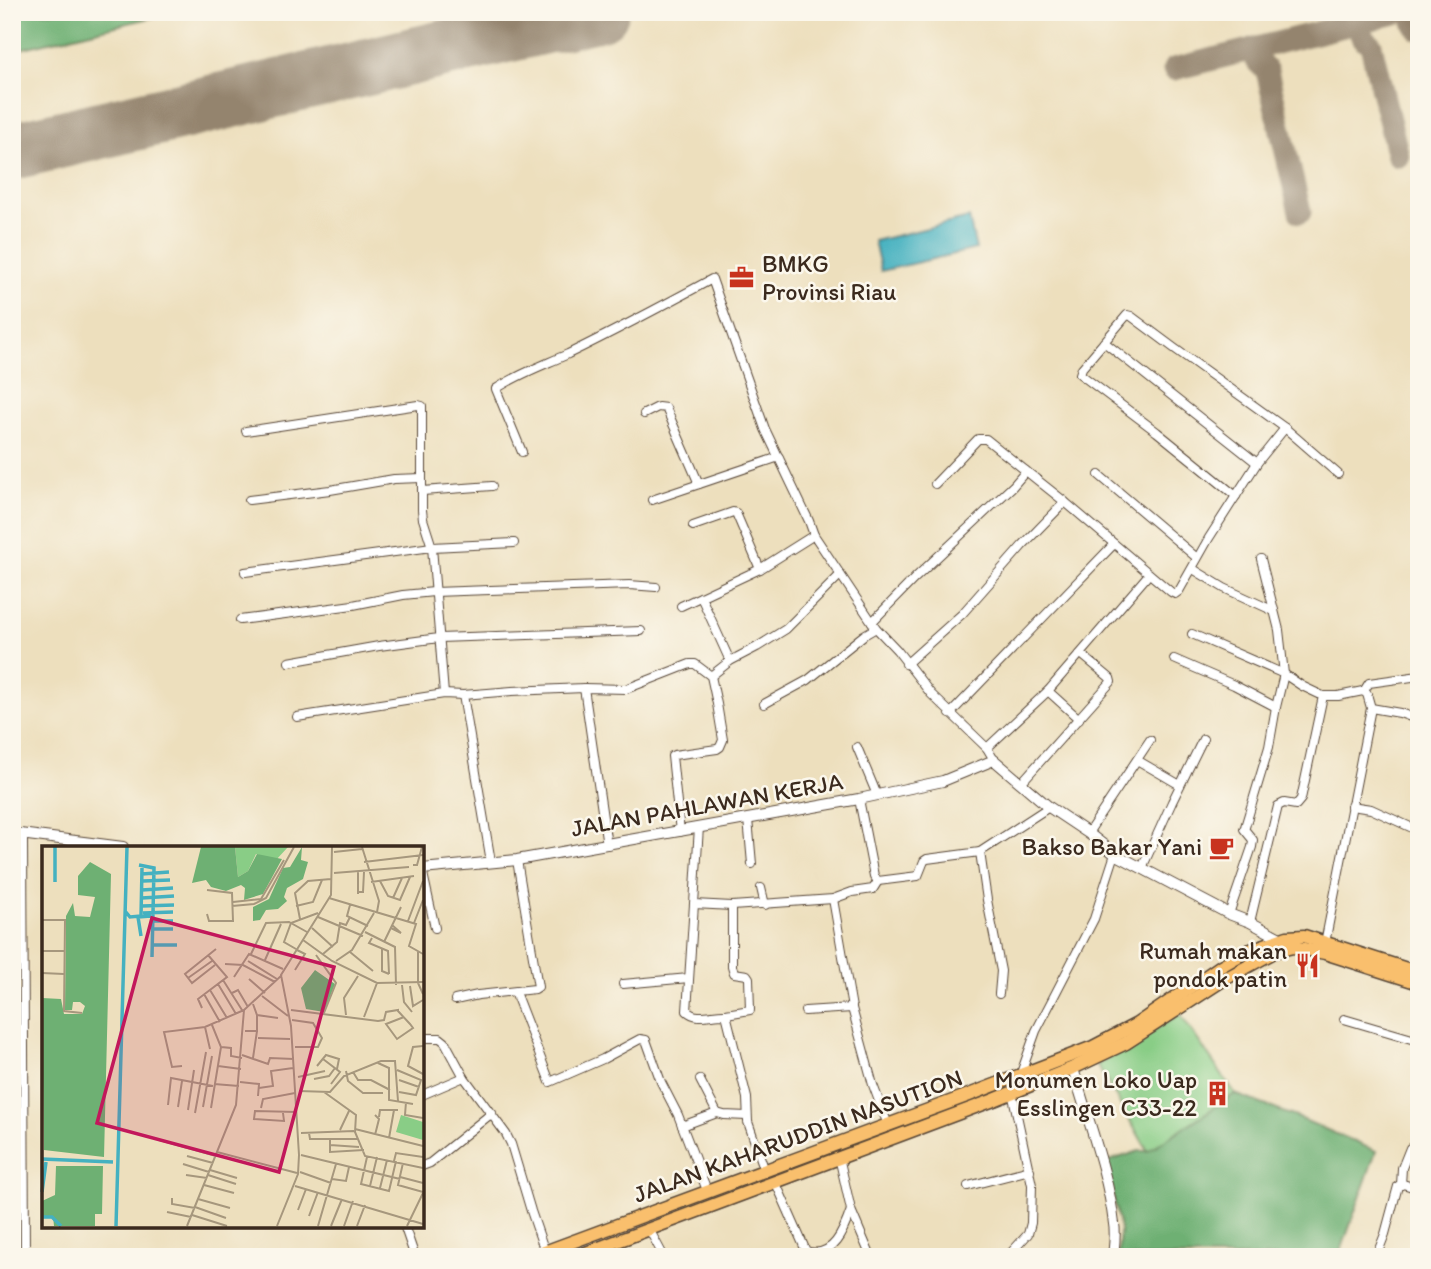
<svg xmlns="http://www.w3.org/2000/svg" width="1431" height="1269" viewBox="0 0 1431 1269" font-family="Itim,sans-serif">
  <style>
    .green { fill: #89cd86; stroke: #627c52; stroke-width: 2 }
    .forest { fill: #6eb073; stroke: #546d48; stroke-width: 2 }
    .water { fill: #44b1c0; stroke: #406e6f; stroke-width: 2 }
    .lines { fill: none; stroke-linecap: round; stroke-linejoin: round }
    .taxiway { stroke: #94846e; stroke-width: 23 }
    .runway { stroke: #94846e; stroke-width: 58 }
    .minor-casing { stroke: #564536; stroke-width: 10 }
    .tertiary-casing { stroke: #564536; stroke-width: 12 }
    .trunk-casing { stroke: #564536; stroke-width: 15 }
    .minor { stroke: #fff; stroke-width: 8 }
    .tertiary { stroke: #fff; stroke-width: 10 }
    .trunk { stroke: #f9bf6d; stroke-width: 12 }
    .labels { text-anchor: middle; stroke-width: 5; stroke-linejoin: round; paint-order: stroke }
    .poi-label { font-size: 24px; fill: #3b2a1e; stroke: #fbf7ec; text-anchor: end }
    .street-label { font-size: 24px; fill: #3b2a1e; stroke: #fbf7ec }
    .inset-river { fill: none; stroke: #44b1c0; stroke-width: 3.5 }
    .inset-road { fill: none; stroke: #a6977d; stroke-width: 2 }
    .view { fill: #c2185b; fill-opacity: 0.15; stroke: #c2185b; stroke-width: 3.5 }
    .inset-edge { fill: none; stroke: #3b2a1e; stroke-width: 3.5 }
  </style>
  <rect width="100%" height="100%" fill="#fbf7ec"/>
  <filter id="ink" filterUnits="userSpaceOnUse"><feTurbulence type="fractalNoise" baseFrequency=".0143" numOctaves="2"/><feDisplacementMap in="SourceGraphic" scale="14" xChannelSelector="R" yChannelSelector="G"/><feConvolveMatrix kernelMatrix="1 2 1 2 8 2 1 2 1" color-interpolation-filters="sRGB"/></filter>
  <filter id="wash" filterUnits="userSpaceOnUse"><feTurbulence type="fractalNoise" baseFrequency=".00686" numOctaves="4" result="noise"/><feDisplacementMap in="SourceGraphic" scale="28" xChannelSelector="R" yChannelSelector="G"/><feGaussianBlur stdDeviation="1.57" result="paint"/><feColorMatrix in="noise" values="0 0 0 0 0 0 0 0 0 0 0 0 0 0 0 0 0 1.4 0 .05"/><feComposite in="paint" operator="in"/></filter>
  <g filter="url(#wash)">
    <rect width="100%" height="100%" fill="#eddfbd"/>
    <polygon class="green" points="1180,1014 1235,1094 1148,1151 1097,1065"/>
    <g class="forest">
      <polygon points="12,12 174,12 12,51"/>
      <polygon points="1235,1094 1304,1120 1376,1151 1339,1257 1118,1257 1120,1229 1106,1162 1139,1151 1148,1151"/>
    </g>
    <polygon class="water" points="969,218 976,249 881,271 874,241"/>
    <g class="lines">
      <g class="taxiway">
        <polyline points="1411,12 1415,24 1419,29"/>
        <polyline points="1357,23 1362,37 1371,45 1398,156"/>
        <polyline points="1254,48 1257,61 1267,71 1300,212"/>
        <polyline points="1174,69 1399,12"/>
      </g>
      <polyline class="runway" points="12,151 600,12"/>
    </g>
  </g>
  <g filter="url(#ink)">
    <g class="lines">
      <defs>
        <g id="minor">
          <polyline points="1104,342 1257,463"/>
          <polyline points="644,414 658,407 666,408 699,484"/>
          <polyline points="246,431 418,405 422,406 422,510 423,519 432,547 444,694"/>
          <path d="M522 452 496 389C518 374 544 365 568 354 617 330 664 305 712 279L765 429 809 521 814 535 876 628 897 650 931 694 987 748 994 760"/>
          <polyline points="1099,475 1197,558"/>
          <polyline points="935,484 978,439 986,439 1065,502 1171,592 1175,594 1179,591 1209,538 1257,463 1285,428"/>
          <polyline points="422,491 492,486"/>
          <polyline points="1236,496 1157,432 1080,374 1082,368 1127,315 1131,316 1174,348 1285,428 1338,474"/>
          <polyline points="249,500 330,490 394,479 422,478"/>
          <polyline points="652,500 779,457"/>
          <polyline points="693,526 733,512 736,513 760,569"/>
          <polyline points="1193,569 1224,588 1274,611"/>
          <polyline points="245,572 432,547 514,543"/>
          <polyline points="701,597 730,661"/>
          <polyline points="681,606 760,569 814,535"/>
          <polyline points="240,620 353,605 403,595 434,592 573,587 629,585 656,587"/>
          <polyline points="872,622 915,578 1013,486 1026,471"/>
          <polyline points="1192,634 1284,674 1302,686 1323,696 1338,696 1363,691 1367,694 1371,708 1325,943"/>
          <polyline points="1174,659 1234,685 1276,707"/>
          <polyline points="289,662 379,646 439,638 641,631"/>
          <polyline points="906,664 962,614 1022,546 1065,502"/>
          <polyline points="711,676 730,661 757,647 786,629 840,575"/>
          <polyline points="584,688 607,845"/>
          <polyline points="1048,691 1079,719"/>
          <polyline points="1364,691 1369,683 1419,676"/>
          <polyline points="463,695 491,862"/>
          <polyline points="764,704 808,680 864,635 876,628"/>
          <polyline points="1371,708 1400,713 1419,720"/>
          <polyline points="950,714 1114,544"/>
          <polyline points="297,717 444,694 463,695 512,691 584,688 626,689 690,664 695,664 711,676 717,704 723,740 720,747 717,749 674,755 672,756 680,832"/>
          <polyline points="857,747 877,795"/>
          <polyline points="987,748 1048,691 1149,574"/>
          <polyline points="1137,760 1180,785"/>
          <polyline points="1021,783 1111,682 1110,678 1081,654"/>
          <polyline points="859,799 874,876 878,881 918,876 924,861 927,859 980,852"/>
          <polyline points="1351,806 1371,809 1419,831"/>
          <polyline points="748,819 752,864"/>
          <path d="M699 827 687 1011C697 1021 713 1013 726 1014L747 1098 748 1122 765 1171"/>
          <polyline points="1088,833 1150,740"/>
          <polyline points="23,835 25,1257"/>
          <polyline points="1142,868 1172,802 1203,739"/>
          <polyline points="422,869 435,928"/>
          <polyline points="761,888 765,905"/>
          <polyline points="833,899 852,1008 873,1085 888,1125"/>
          <polyline points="694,904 732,906 833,899 852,892 873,889 878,881"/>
          <polyline points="1229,914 1252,847 1253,840 1244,829 1245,827 1269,747 1276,707 1284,674 1279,630 1261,559"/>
          <polyline points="1250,922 1278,806 1284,803 1296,805 1301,799 1323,696"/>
          <polyline points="623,984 689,978"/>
          <polyline points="515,992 550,1082 603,1059 640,1039 646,1040 661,1082 678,1115 708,1193"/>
          <polyline points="999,994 1001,971 987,900 980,852 1049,807"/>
          <polyline points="455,1000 478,995 535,989 538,987 517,860"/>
          <polyline points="805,1011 852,1008"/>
          <polyline points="726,1014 750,1010 749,978 747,975 734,973 732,966 732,906"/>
          <polyline points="1344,1019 1419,1041"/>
          <polyline points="422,1038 440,1038 445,1042 464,1077 506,1134 511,1144 531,1211 545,1252"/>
          <polyline points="1020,1076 1036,1031 1094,919 1115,854"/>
          <polyline points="700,1080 717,1113 724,1115 747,1116"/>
          <polyline points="422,1095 464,1077"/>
          <polyline points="682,1126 717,1113"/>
          <polyline points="839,1157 851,1210 871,1257"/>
          <polyline points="422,1166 430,1163 492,1113"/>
          <path d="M775 1181 806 1251C833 1260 844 1230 851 1210"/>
          <polyline points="1401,1185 1402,1168 1410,1148 1419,1151"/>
          <polyline points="968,1186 1030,1170"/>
          <polyline points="404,1225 415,1257"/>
          <polyline points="649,1229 664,1257"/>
          <polyline points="1007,1257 1028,1234 1031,1223 1032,1185 1012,1092"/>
          <polyline points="1360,1257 1363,1257"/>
          <polyline points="1376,1257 1385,1234 1398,1186 1403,1184 1419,1189"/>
        </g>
        <g id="tertiary">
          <polyline points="12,833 123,847"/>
          <polyline points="422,869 517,860 859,799 943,781 994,760 1049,807 1088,833 1115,854 1229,914 1250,922 1280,938 1282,942"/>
          <path d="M1073 1068C1087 1119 1108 1171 1114 1224 1116 1234 1114 1246 1113 1257"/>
        </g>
        <g id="trunk">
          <polyline points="531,1257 969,1095 1093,1047 1137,1024 1221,966 1245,952 1287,937 1304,936 1419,973"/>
          <polyline points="575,1257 994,1100 1073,1068 1126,1043 1223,980 1276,951 1293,947 1325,953 1419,983"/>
        </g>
      </defs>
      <use href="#minor" class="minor-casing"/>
      <use href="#tertiary" class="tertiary-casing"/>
      <use href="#trunk" class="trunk-casing"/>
      <use href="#minor" class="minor"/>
      <use href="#tertiary" class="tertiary"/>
      <use href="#trunk" class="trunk"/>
    </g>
  </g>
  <defs>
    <symbol id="office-bare" viewBox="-9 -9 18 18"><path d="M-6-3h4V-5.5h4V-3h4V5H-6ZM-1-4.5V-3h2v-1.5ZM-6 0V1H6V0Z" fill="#c8321e" stroke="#fbf7ec" stroke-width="2.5" paint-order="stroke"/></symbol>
    <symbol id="cafe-bare" viewBox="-9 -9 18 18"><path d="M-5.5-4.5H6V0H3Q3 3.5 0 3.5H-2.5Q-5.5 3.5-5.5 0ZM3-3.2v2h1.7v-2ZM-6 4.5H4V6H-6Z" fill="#c8321e" stroke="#fbf7ec" stroke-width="2.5" paint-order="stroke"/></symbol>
    <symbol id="restaurant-bare" viewBox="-9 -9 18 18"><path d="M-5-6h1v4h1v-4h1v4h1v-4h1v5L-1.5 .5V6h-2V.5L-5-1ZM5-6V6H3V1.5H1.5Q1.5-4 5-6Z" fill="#c8321e" stroke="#fbf7ec" stroke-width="2.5" paint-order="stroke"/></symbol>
    <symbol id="building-bare" viewBox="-9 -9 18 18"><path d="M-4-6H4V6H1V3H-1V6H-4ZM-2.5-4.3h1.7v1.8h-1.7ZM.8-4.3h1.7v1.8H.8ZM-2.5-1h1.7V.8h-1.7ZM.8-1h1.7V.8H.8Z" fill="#c8321e" stroke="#fbf7ec" stroke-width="2.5" paint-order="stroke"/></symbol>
  </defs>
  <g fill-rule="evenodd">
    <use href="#office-bare" x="724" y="260" width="35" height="35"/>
    <use href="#cafe-bare" x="1204" y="830" width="35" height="35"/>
    <use href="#restaurant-bare" x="1290" y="948" width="35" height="35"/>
    <use href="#building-bare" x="1200" y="1076" width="35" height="35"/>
  </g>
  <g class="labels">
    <g class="poi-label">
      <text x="762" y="272" text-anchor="start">BMKG<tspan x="762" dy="28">Provinsi Riau</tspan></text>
      <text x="1202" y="855">Bakso Bakar Yani</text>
      <text x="1287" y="959">Rumah makan<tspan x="1287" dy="28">pondok patin</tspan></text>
      <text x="1197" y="1088">Monumen Loko Uap<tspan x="1197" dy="28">Esslingen C33-22</tspan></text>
    </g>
    <g class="street-label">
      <text transform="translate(707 805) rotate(-10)" y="8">JALAN PAHLAWAN KERJA</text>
      <text transform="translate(798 1136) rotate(-20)" y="8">JALAN KAHARUDDIN NASUTION</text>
    </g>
  </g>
  <g transform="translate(42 846)">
    <rect width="382" height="382" fill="#eddfbd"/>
    <path d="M193 1H246L234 14 214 8 206 25 196 31ZM359 269 381 276V294L354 286Z" fill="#89cd86"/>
    <path d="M159 1H193L196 31 206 25 215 8 240 13 221 48 202 54 203 42 199 39 184 45 169 41 164 34 150 37ZM260 1 259 14 266 16 261 33 245 42 242 51 245 55 236 63 224 64 218 74 211 75V61L227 53 241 22 248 21ZM48 16 69 28 62 311 2 304 0 152 19 153 22 168H40L43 160 38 156H31L30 164H23L24 70 31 57 33 70 48 71 53 51 36 49V30ZM273 124 293 138 282 166 264 163 259 142ZM14 320H61L60 368H53V380H12L11 370H0V355L13 349Z" fill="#6eb073"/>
    <path class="inset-river" d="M97 19 112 22 110 111M100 28 127 26M101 35 128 34M13 36V1M100 44 131 42M100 52 132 50M100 60 132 59M83 65 88 71 99 70 100 22M101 67 131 66M110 75H131M110 83H131M99 90 96 71 109 70M110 99H135M0 313 71 316M0 346 4 316M0 371H10L19 380M74 380 85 1"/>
    <path class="inset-road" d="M320 1 337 55 335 66M292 6 320 3M322 16 381 9M371 19H375L380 1M316 26V48M292 27 367 21M338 35 346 50 358 54 368 31M329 36 372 30M317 46H321L322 26M287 52 374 78 367 100 381 108M351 52 360 32M191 56 219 53 242 14M308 59 305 70 326 80M190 60 212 58 224 52 252 1M254 60 271 56 280 34M165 68 167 75H191L190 47 165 44M276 71 321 90M258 73 253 47 266 35 289 33M0 74H23L22 165 40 167M366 75 381 35M372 77 381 54M270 82 291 101M349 82 359 87 350 79M323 86 353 101 354 139M330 92 327 97 346 105 347 128M261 94 290 115 335 137 381 136M342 96 359 61M254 103 242 96 249 77 276 67M340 103V125L347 128M0 105H22M376 105V137L381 148M308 106 331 125M209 108 224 77 247 76 265 86M281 108 295 96 298 77 304 79 308 71M274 109 294 137 282 167M223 114 239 78M206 115 235 133M294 115 310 104 332 67M183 118 201 119 233 136M173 119 150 137 143 128 174 103M253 124 263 108 255 104M0 127 22 128M192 131 207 108 241 123M146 132 170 115M207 133 223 147M181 134 200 164M176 138 194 168M360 139 362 156 370 166M368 140 371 160 381 154M168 144 185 172M190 147 196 144 206 161M162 148 178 176M220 150 246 170M211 158 215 169 236 172M160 162 156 153 185 131 166 109M249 164 336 175 342 174 344 166 356 164V165L368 178 371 182 355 193 344 178 362 171M304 169 302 152 316 130M322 171 335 137M250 174 271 177 280 192 276 201H253M163 181 168 203M203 185H215V169M216 192 248 193M381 200 371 201 366 220 381 228M179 201 189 202V210L200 212M200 209 226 218 228 212 252 213M211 212 215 185M281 213 298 226 289 238M336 217 347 222V254L371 258M140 220 130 221 122 186 163 181 202 164M176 220 199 223M275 220 284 209 297 213 295 223M355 224 379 234 374 249 357 246M304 225 306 235 321 247H341M311 226 316 234H329L348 244M256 231 283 225M272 233 287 230 293 222M357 234 377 241M198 236 217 238 216 250M172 238 197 240M217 242 231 240 229 225 251 222M257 245 288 246 302 230 339 215H353L356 255M282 246 314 269 313 286 323 310 381 322M364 256 363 269 381 272M126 259 129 232 171 240M136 261 140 235M161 261 170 210M169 262 179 201 170 179M219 262 221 253 253 247M146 264 152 224M153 267 164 206M241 267 242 275 212 273 213 265 255 266M333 269 337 273 333 289M337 271 338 264H356M313 283 381 300M298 284 307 265M259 287 312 285M267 287 268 293H315M288 292V306L322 304M347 292 352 264M117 294 174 310M288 299 317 301M175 306 255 327M259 309 358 333M145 310 171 317M325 311 319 338 347 345 354 315M352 315 354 307 381 311M361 317 356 339 381 346M141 318 167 326M168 324 195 332M258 326 289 337M144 329 165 332M166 329 194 338M358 331 381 337M290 333 304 335 307 321M162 339 192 347M253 340 381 378M328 340 335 311M338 342 345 314M130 352V358L153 362M156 353 188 362M153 361 184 372M256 364 264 343M125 366 149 371M150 369 185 380M267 370 276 346M145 380 194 259 202 164 240 129M235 380 256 328 257 309 249 180 239 129 289 49 290 1M276 380 294 318M289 380 300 353M302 380 311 355M315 380 323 359M365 380 381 347"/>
    <path class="view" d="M110 72 292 121 237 326 55 277Z"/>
    <rect width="382" height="382" class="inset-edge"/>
  </g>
  <rect width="1431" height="1269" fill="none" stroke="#fbf7ec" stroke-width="42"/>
</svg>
